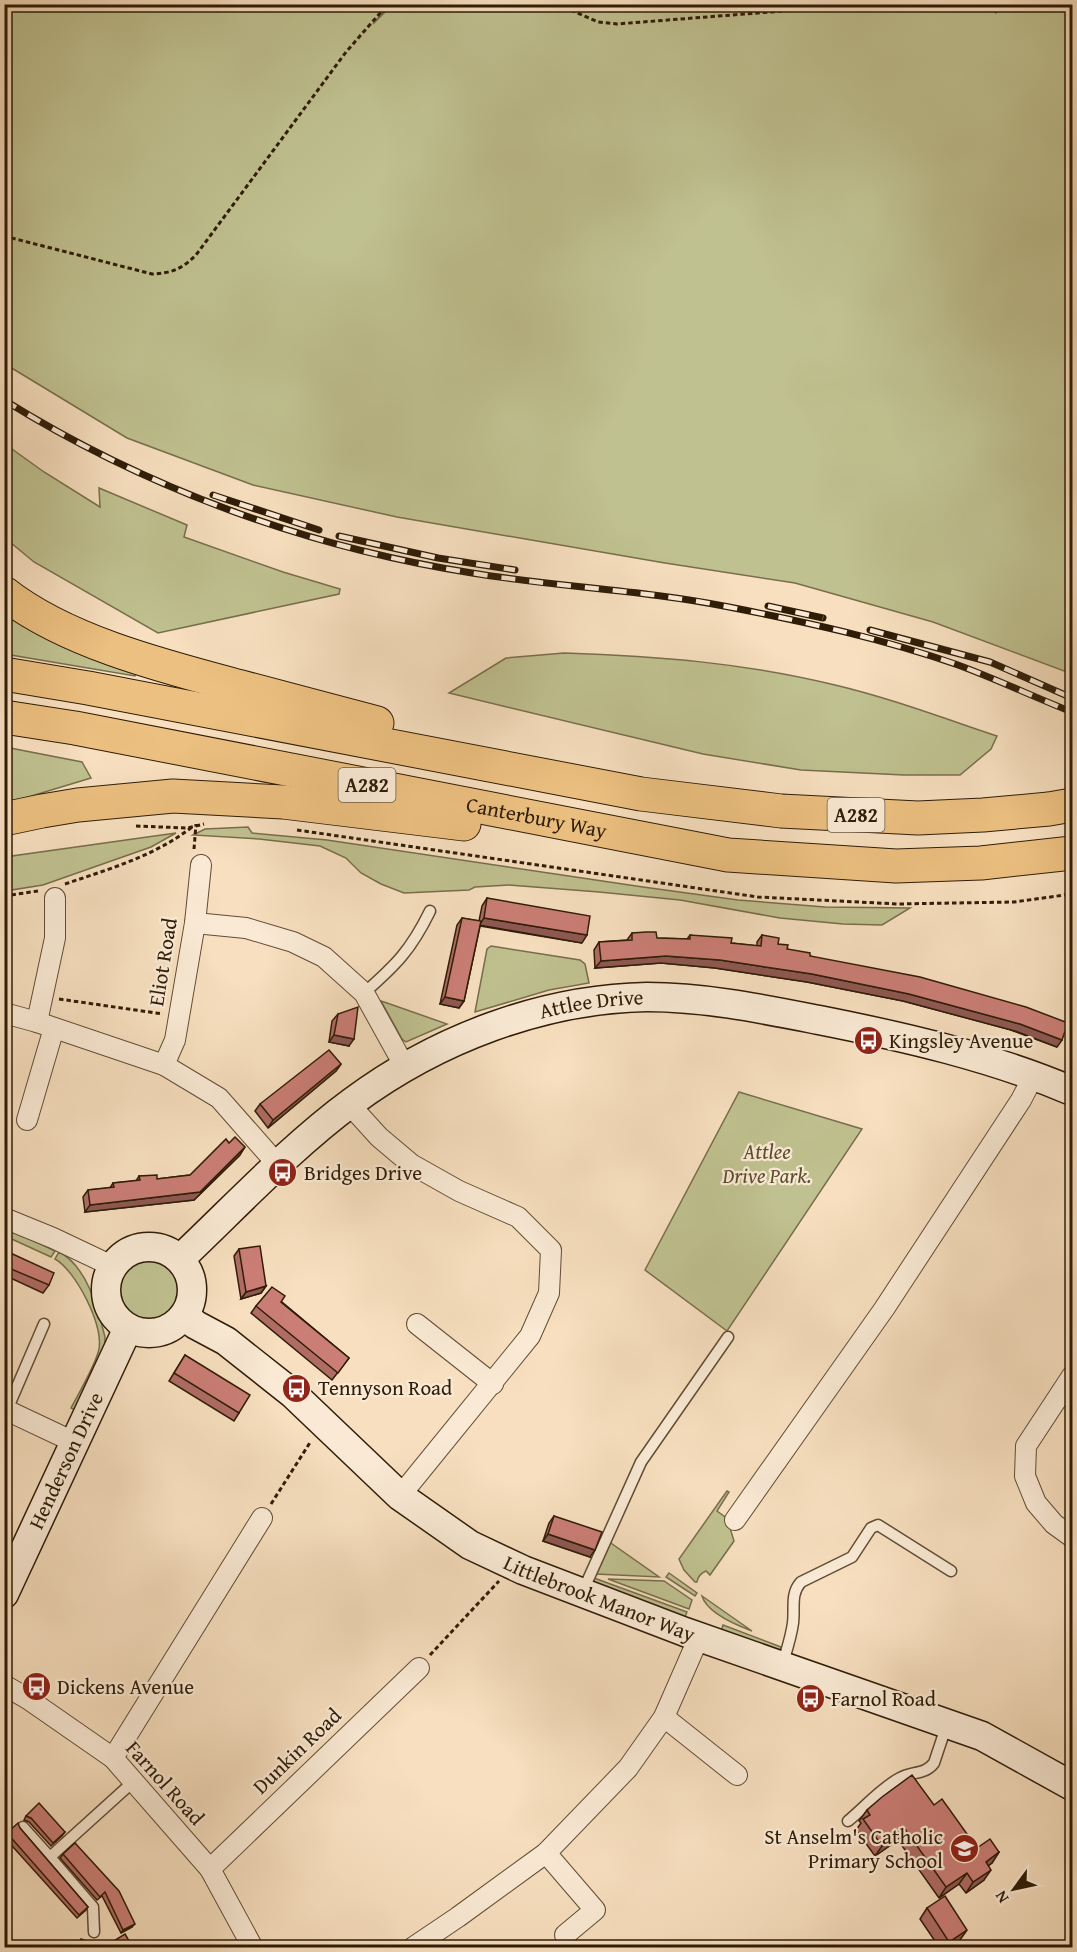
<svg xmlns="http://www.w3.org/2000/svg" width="1077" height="1952" viewBox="0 0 1077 1952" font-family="'Gentium Book Plus',serif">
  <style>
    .green { fill: #c0c190; stroke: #786e4c; stroke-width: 1.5 }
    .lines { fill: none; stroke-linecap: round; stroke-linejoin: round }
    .lane-casing { stroke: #614d35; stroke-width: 13 }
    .street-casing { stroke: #614d35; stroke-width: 22 }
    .secondary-casing { stroke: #2f1c07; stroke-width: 31 }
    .highway-casing { stroke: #2f1c07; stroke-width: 35 }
    .path { stroke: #2f1c07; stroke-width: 3; stroke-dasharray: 4.5 3; stroke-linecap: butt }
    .lane { stroke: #faead5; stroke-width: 10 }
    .street { stroke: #faead5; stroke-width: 20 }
    .secondary { stroke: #faead5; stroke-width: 28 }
    .highway { stroke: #ecc080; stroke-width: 33 }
    .rail-casing { stroke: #2f1c07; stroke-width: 7 }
    .rail { stroke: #faead5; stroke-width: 4.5; stroke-dasharray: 14; stroke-linecap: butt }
    .wall { fill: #af6c65; stroke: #2f1c07; stroke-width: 1.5 }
    .shaded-wall { fill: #8e5853; stroke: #2f1c07; stroke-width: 1.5 }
    .building { fill: #cb7e76; stroke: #2f1c07; stroke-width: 1.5 }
    .labels { text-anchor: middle; stroke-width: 4.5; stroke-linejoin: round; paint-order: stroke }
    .shield { fill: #faead5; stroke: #6c5a45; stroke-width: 1.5 }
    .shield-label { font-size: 20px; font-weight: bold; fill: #2f1c07 }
    .street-label { font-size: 21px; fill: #2f1c07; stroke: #faead5 }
    .poi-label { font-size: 21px; fill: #2f1c07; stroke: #faead5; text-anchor: start }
    .park-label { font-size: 21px; font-style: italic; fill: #5a4e30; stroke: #faead5 }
  </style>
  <rect width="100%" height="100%" fill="#f7dfbf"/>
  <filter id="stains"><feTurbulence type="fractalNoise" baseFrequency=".00333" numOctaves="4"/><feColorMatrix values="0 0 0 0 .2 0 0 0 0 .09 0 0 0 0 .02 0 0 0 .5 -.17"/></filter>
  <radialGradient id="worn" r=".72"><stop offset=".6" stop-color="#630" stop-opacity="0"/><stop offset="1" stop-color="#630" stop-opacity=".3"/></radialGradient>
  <g class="green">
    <polygon points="392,5 979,4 996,13 999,5 1072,5 1072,674 933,622 795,583 665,563 397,517 253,485 127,438 5,364 5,5 389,5 373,24"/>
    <polygon points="5,444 44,472 100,507 99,488 187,525 184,537 283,572 340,589 339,594 158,633 34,562 5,538"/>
    <polygon points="4,607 137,669 135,676 5,654"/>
    <path d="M564 653C656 656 746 663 835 685 890 698 943 718 997 736L991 749 960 775H904L801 770 703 754 449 693 506 658Z"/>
    <polygon points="5,747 82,762 91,778 5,804"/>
    <polygon points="248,827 252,833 327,840 643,887 738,900 825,907 910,908 882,925 843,924 780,918 680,900 599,892 509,885 475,887 469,890 404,893 381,884 361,873 346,858 320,846 259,839 193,835 205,829"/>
    <polygon points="176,833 151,847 43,885 5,891 5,857"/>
    <polygon points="491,946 580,960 585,964 589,983 549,990 475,1012 487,949"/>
    <polygon points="381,1001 387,1003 447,1024 406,1042 402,1039"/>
    <polygon points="739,1092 862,1129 727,1331 645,1270"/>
    <polygon points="4,1226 55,1251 51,1257 5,1236"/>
    <path d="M59 1252C87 1266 98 1309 105 1337V1345L77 1411 71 1408C79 1393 96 1364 99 1349 103 1324 76 1271 55 1259Z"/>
    <circle cx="149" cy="1291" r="37"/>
    <path d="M727 1491 729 1492 717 1511 731 1521 730 1528 734 1541 710 1575 706 1571C701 1573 698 1576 697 1582H695L684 1570 679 1559Z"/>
    <polygon points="608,1541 659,1577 596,1574"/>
    <polygon points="669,1573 697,1593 695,1596 666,1577"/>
    <polygon points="594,1578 687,1612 684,1619 591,1586"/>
    <polygon points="608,1579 664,1581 692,1600 689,1609"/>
    <path d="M702 1596 752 1631C736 1625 707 1613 702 1596Z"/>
    <polygon points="723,1625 781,1647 780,1653 721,1632"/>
  </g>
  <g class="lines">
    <defs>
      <g id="lane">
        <path d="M364 993C396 965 411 950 430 911"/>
        <polyline points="7,1410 44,1324"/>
        <polyline points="582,1593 641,1462 728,1337"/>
        <path d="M782 1666C786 1652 791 1638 793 1623 795 1608 790 1594 801 1582L852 1557 871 1528 878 1525 951 1571"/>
        <path d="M848 1821C865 1807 881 1788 900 1778 912 1771 925 1775 934 1763L947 1724"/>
        <polyline points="23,1827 50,1857"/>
        <polyline points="94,1932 93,1907 50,1857 134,1781"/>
        <polyline points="565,1935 574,1948"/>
      </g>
      <g id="street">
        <polyline points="195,923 246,928 293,942 324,957 364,993 405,1067"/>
        <polyline points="4,1013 37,1022 164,1065 219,1098 278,1165"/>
        <polyline points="37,1022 55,938 55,898"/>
        <polyline points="164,1065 175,1040 195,923 201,865"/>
        <polyline points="349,1104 379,1137 411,1164 459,1191 518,1217 551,1250 549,1293 530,1336 400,1496"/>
        <polyline points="27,1120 54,1028"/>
        <polyline points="4,1218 53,1238 112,1266"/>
        <polyline points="417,1324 493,1384"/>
        <polyline points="1072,1376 1026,1446 1025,1476 1036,1503 1054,1524 1072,1537"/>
        <polyline points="4,1409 76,1443"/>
        <polyline points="735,1520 884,1309 1021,1100 1033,1077"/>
        <polyline points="4,1685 28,1699 113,1758 210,1869 253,1948"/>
        <polyline points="664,1717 737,1775"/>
        <polyline points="113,1758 262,1518"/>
        <polyline points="546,1853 595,1910 565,1935"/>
        <polyline points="210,1869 419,1668"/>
        <polyline points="412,1948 458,1917 546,1853 628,1768 664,1717 699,1637"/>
      </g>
      <g id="secondary">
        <circle cx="149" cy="1290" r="43"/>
        <path id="s1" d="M180 1259C235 1207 292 1146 352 1102 437 1039 542 999 647 997 705 997 763 1009 819 1020 905 1037 992 1057 1072 1091"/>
        <path id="s2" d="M184 1316 196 1325 226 1341 293 1394 400 1496 470 1545 523 1570 685 1632 982 1736 1072 1786"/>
        <path id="s3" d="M4 1594 128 1328"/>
      </g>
      <g id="highway">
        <path d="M4 593C66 642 166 667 241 687 286 699 332 711 377 723"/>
        <polyline points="4,674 88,688 641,794 781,811 918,818 983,815 1049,809 1072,805"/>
        <path id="s4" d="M4 717 75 728 728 855 896 866 981 863 1072 853"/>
        <polyline points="4,819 42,811 78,805 173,796 283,802 464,824"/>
      </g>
    </defs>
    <use href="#lane" class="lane-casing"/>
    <use href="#street" class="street-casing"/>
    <use href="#secondary" class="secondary-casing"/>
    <use href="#highway" class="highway-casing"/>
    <g class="path">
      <polyline points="555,4 564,7 587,4"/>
      <polyline points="564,7 598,22 617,24 809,9 840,4"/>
      <path d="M4 236 152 274C172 273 182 269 196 255L346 52 388 4"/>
      <polyline points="136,826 187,828 204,824"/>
      <polyline points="297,830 758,897 897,904 1014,902 1072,894"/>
      <polyline points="194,849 196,824"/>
      <path d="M65 884C109 869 155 856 192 827"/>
      <polyline points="4,896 38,891"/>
      <polyline points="59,999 163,1014"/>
      <polyline points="271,1504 311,1441"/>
      <polyline points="430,1655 499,1581"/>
    </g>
    <use href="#lane" class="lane"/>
    <use href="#street" class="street"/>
    <use href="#secondary" class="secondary"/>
    <use href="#highway" class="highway"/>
    <defs>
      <g id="rail">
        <path d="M4 400C147 489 307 547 472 573 557 587 644 590 729 607 806 622 884 639 958 665 996 679 1034 697 1072 712"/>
        <polyline points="213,495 319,530"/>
        <polyline points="339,536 438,558 515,570"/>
        <polyline points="768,606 823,618"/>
        <polyline points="870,630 990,662 1072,698"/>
      </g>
    </defs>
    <use href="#rail" class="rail-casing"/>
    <use href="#rail" class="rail"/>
  </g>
  <g class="wall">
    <polygon points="487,898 582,943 480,926 464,1001 459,1008 440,1004 457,925 462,918 479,921 482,906"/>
    <polygon points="632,933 657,938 687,939 690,935 731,943 757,946 757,942 762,935 787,949 810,956 1057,1047 1015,1031 903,1001 807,982 715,968 661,963 595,968 594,950 599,942 627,940"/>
    <polygon points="338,1014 349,1046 329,1042 332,1021"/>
    <polygon points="341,1064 336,1071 268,1128 255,1111 260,1104"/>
    <polygon points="240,1155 194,1200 85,1212 83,1197 88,1190 110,1188 113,1183 136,1181 139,1176 157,1179 190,1175"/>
    <polygon points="239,1249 266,1286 261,1293 241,1299 234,1256"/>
    <polygon points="6,1251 49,1285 43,1293 4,1275 4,1254"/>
    <polygon points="282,1302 349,1358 332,1380 251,1313 256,1306"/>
    <polygon points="185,1355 239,1413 234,1421 169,1381"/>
    <polygon points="554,1516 590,1557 543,1541 549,1523"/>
    <polygon points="934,1805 977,1848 999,1852 992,1863 988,1866 984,1880 966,1893 959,1884 939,1898 898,1840 875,1856 856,1830 861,1823 859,1821 867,1810"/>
    <polygon points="26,1816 65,1832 62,1836 51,1846 29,1822 24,1820"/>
    <polygon points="20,1828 88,1907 86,1910 77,1918 4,1837 7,1833"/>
    <polygon points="75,1843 132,1927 121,1933 102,1896 97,1900 60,1858 63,1854"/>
    <polygon points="927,1908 960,1940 949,1947 939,1947 920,1919"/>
  </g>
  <g class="shaded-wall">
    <polygon points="484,918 587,935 582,943 479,925"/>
    <polygon points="666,956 720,960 812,974 909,994 1020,1024 1062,1040 1057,1047 1015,1031 903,1001 807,982 715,968 661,963 595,968 601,961"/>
    <polygon points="445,997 464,1001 459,1008 440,1004"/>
    <polygon points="334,1035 354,1039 349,1046 329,1042"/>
    <polygon points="341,1064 336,1071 268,1128 273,1120"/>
    <polygon points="245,1147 240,1155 194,1200 85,1212 90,1205 200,1192"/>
    <polygon points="266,1286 261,1293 241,1299 246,1292"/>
    <polygon points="548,1534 595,1550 590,1557 543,1541"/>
    <polygon points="905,1829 898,1840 875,1856 882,1846"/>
    <polygon points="999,1852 992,1863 978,1873 986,1862"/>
    <polygon points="991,1870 984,1880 966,1893 973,1882"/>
    <polygon points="967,1873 959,1884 939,1898 946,1887"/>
    <polygon points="135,1924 132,1927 121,1933 123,1930"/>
    <polygon points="967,1930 960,1940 949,1947 945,1947 949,1942"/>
  </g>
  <g class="building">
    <polygon points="487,898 590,916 587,935 484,918"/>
    <polygon points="462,918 481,921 464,1001 445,997"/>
    <polygon points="646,932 656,932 657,938 690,939 690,935 732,938 731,943 761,946 762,935 779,938 778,944 788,945 787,949 810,953 810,956 920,977 1026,1007 1068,1023 1062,1040 1020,1024 909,994 812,974 720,960 666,956 601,961 599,942 632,940 632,933"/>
    <polygon points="358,1007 354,1039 334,1035 338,1014"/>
    <polygon points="329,1050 341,1064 273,1120 260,1104"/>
    <polygon points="235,1137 245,1147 200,1192 90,1205 88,1190 114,1187 113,1183 140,1180 139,1176 157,1175 157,1179 190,1175 226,1139 229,1143"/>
    <polygon points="260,1246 266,1286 246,1292 239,1249"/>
    <polygon points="6,1251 54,1273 49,1285 4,1266 4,1256"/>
    <polygon points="272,1287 285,1296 281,1302 349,1358 338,1373 256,1306"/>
    <polygon points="185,1355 250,1395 239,1413 174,1373"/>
    <polygon points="554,1516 602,1532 595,1550 548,1534"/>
    <polygon points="912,1775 934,1805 942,1799 977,1848 990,1839 999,1852 986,1862 991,1870 973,1882 967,1873 946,1887 905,1829 882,1846 863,1819 870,1815 867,1810 882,1797"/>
    <polygon points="39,1803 65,1832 53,1843 31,1818 26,1816"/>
    <polygon points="18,1823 20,1828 88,1907 79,1915 7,1833"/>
    <polygon points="75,1843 119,1891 135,1924 123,1930 105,1892 100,1897 63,1854"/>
    <polygon points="945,1896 967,1930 949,1942 927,1908"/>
    <polygon points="125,1934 132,1946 129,1947 78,1947 81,1939 104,1947"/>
  </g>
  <defs>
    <symbol id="bus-disc" viewBox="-11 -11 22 22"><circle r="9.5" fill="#8f2418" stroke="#faead5"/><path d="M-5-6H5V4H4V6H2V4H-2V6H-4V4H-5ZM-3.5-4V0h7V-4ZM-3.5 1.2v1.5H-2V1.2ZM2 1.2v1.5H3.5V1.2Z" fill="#fff"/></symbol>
    <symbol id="school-disc" viewBox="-11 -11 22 22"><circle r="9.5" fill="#8f2418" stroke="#faead5"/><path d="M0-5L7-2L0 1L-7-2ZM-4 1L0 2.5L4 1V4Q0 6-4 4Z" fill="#fff"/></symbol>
  </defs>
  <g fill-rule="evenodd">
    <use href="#bus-disc" x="852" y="1024" width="33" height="33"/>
    <use href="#bus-disc" x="266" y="1156" width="33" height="33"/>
    <use href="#bus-disc" x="280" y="1372" width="33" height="33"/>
    <use href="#bus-disc" x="20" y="1670" width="33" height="33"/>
    <use href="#bus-disc" x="794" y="1682" width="33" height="33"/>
    <use href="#school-disc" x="948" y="1832" width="33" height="33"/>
  </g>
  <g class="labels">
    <g class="shield">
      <rect x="338.5" y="768" width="57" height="34" rx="4.5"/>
      <rect x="827.5" y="798" width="57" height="34" rx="4.5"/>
    </g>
    <g class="shield-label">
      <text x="367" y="792">A282</text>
      <text x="856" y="822">A282</text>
    </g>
    <g class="street-label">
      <text dy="7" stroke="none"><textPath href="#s4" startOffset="542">Canterbury Way</textPath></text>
      <text transform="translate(163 962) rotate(-81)" y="7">Eliot Road</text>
      <text dy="7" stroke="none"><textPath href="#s1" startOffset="495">Attlee Drive</textPath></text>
      <text dy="7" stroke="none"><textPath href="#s3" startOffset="147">Henderson Drive</textPath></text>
      <text dy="7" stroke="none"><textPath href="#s2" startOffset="508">Littlebrook Manor Way</textPath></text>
      <text transform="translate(297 1751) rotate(-44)" y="7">Dunkin Road</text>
      <text transform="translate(165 1783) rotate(48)" y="7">Farnol Road</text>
    </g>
    <g class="poi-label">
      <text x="889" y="1048">Kingsley Avenue</text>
      <text x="304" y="1180">Bridges Drive</text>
      <text x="318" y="1395">Tennyson Road</text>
      <text x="57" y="1694">Dickens Avenue</text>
      <text x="831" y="1706">Farnol Road</text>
      <text x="943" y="1844" text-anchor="end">St Anselm's Catholic<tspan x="943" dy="24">Primary School</tspan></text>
    </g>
    <g class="park-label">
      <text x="767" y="1159">Attlee<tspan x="767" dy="24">Drive Park.</tspan></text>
    </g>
  </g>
  <rect width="1077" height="1952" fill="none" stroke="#f7dfbf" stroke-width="24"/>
  <rect x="6" y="6" width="1065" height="1940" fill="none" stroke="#2f1c07" stroke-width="3"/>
  <rect x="12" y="12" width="1053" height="1928" fill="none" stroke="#2f1c07" stroke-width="1.5"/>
  <g transform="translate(1014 1889) rotate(237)" stroke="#faead5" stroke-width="4.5" paint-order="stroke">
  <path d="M0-4.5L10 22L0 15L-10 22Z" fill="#2f1c07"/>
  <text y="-9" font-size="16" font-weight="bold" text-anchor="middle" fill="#2f1c07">N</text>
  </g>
  <rect width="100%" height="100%" filter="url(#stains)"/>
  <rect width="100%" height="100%" fill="url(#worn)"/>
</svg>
